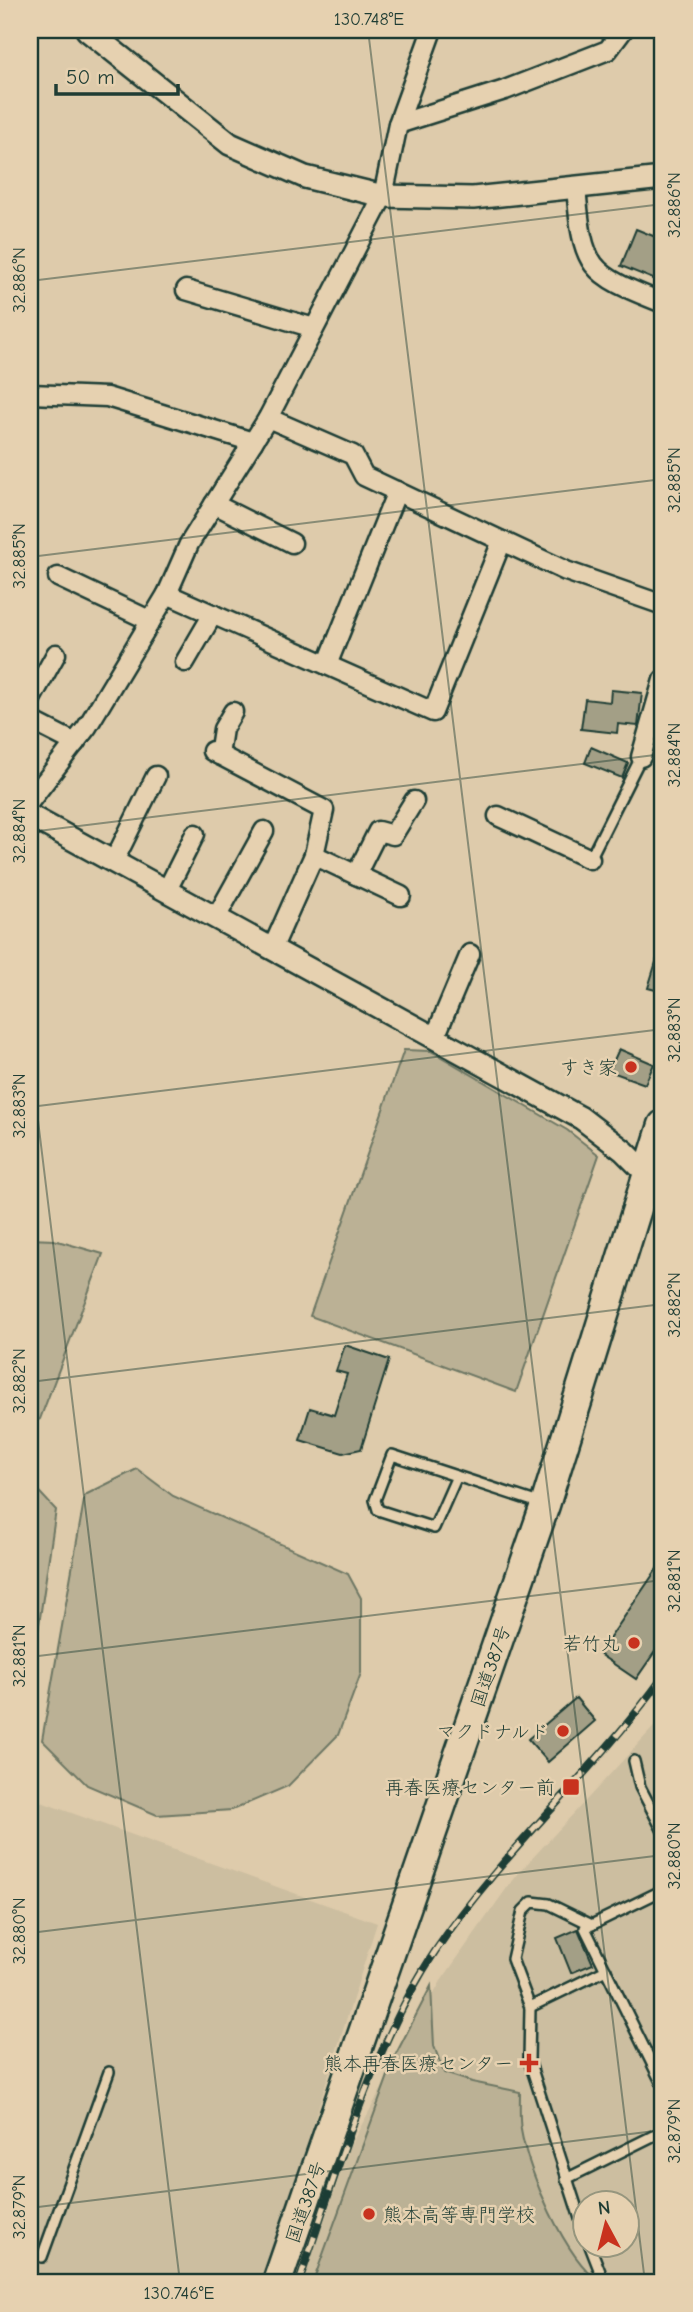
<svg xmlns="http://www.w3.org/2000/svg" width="693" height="2312" viewBox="0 0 693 2312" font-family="'Comic Neue','Klee One',sans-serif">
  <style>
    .built { fill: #ccbea0; fill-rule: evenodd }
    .green { fill: #bbb195; stroke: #6d7764; stroke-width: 2 }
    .building { fill: #a39f86; stroke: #1f3d34; stroke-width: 2 }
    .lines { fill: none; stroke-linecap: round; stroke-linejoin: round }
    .service-casing { stroke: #1f3d34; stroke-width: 14 }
    .minor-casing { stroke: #1f3d34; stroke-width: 23 }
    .tertiary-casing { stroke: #1f3d34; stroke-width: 26 }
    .trunk-casing { stroke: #1f3d34; stroke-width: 33 }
    .service { stroke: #e6d1b0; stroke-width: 9 }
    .minor { stroke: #e6d1b0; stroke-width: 18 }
    .tertiary { stroke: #e6d1b0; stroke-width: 21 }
    .trunk { stroke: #e6d1b0; stroke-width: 28 }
    .rail-casing { stroke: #1f3d34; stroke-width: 8 }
    .rail { stroke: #e6d1b0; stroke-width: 5; stroke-dasharray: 16; stroke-linecap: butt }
    .ticks { fill: none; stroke: #1f3d34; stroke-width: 2; stroke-opacity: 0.45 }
    .poi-dot { fill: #c8321e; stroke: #e6d1b0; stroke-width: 2.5 }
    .labels { text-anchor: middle; stroke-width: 5; stroke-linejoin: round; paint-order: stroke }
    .poi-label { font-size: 19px; fill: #1f3d34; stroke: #e6d1b0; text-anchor: end }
    .street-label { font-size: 19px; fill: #1f3d34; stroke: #e6d1b0 }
    .neatline { fill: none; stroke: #1f3d34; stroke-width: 2.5 }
    .ticks-label { font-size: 18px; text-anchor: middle; fill: #1f3d34 }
  </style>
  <rect width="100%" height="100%" fill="#decbab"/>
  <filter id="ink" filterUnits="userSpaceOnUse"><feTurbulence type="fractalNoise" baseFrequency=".0143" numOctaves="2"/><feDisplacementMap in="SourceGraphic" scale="14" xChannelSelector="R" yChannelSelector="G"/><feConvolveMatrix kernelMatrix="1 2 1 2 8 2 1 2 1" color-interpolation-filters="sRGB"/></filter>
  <g filter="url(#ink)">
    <g class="built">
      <path d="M663 1717V2282H303L350 2146 441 1981 514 1878ZM584 2204H626V2246H584Z"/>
      <polygon points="30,1798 377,1923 263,2282 30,2282"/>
    </g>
    <g class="green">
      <polygon points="404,1050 431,1051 567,1130 599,1155 516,1392 310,1316"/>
      <polygon points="30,1239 54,1240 103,1254 40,1419 30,1424"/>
      <polygon points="137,1469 173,1496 348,1574 361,1598 361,1673 338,1735 288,1786 232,1810 157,1815 87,1785 42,1740 85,1495"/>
      <polygon points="30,1482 56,1510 30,1685"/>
      <path d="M431 1986 434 2046 444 2073 472 2082 520 2092C520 2104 519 2118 521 2130 528 2172 565 2258 600 2282H313L396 2054Z"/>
    </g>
    <g class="building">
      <polygon points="636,229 663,240 663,283 621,266"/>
      <polygon points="611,690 642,693 638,726 618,724 617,733 581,729 585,699 610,702"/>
      <polygon points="591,747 628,763 622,778 585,763"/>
      <polygon points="660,949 663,949 663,992 648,988"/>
      <polygon points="619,1049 654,1064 645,1084 609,1071"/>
      <polygon points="345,1345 389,1360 361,1449 343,1453 300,1440 310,1408 334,1415 347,1374 336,1371"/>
      <polygon points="663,1560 663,1640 636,1679 599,1654"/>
      <polygon points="576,1698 595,1721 548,1762 528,1739"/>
      <polygon points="578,1929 593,1964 571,1973 557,1938"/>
    </g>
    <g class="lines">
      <defs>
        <g id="service">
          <polyline points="590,859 641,757"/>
          <polyline points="457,1476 434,1528 378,1510 375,1500 392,1455 542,1504"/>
          <polyline points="634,1761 640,1787 663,1831"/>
          <polyline points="663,1890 585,1928 663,2086"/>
          <polyline points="530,2007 606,1970"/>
          <polyline points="566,2179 663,2131"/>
          <polyline points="584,2231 529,2060 530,2007 512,1959 523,1911 532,1902 549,1904 592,1925"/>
          <polyline points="590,2246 604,2282"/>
          <polyline points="30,2252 42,2257 109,2072"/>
        </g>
        <g id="minor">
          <polyline points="398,124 505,90 608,50 623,30"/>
          <path d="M576 187C583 269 587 273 663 303"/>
          <polyline points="186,290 314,328"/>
          <polyline points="30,394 107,397 253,442"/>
          <polyline points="268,418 353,455 364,476 566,571 663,605"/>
          <polyline points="214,504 292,543"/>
          <polyline points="58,577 151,621"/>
          <polyline points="167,594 433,712 502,541"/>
          <polyline points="185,662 213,614"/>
          <polyline points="327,665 397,491"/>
          <polyline points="30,701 56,654"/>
          <polyline points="30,720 75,743"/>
          <polyline points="212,751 324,810 314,855 273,947"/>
          <polyline points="219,755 223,729 233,712"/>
          <polyline points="641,757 663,680"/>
          <polyline points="30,801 87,727 167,594 189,544 268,418 383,196 398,124 432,30"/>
          <polyline points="498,816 590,859"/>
          <polyline points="314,855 401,896"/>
          <polyline points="114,861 156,776"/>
          <polyline points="356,875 378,831 393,835 414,801"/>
          <polyline points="167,890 195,834"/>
          <polyline points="217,916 264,831"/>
          <polyline points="435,1037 470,954"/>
        </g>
        <g id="tertiary">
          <polyline points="87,30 230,144 305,177 383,196 473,198 663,178"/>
          <polyline points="30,816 581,1118 624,1151 663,1190"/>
        </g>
        <polyline id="trunk" points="277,2282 545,1505 663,1125"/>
      </defs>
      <use href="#service" class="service-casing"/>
      <use href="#minor" class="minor-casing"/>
      <use href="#tertiary" class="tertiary-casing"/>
      <use href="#trunk" class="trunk-casing"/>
      <use href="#service" class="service"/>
      <use href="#minor" class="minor"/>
      <use href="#tertiary" class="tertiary"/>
      <use href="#trunk" class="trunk"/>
      <defs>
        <path id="rail" d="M299 2282C336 2175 373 2044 436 1950 502 1851 594 1773 663 1677"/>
      </defs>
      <use href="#rail" class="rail-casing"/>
      <use href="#rail" class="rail"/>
    </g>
  </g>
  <path class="ticks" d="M368 30 645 2282M30 281 663 204M30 557 663 479M30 832 663 754M30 1055 180 2282M30 1107 663 1029M30 1382 663 1304M30 1657 663 1580M30 1933 663 1855M30 2208 663 2130"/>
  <g class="poi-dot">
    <circle cx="631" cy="1067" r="7"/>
    <circle cx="634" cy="1643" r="7"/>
    <circle cx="563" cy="1731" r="7"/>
    <rect x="562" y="1778" width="18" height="18" rx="3.5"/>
    <path d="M525.5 2052.5h7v7h7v7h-7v7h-7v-7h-7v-7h7z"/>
    <circle cx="369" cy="2214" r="7"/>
  </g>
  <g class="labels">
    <g class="poi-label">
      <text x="617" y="1074">すき家</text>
      <text x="620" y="1650">若竹丸</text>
      <text x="549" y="1738">マクドナルド</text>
      <text x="555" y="1794">再春医療センター前</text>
      <text x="513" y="2070">熊本再春医療センター</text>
      <text x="383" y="2221" text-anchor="start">熊本高等専門学校</text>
    </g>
    <g class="street-label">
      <text transform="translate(490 1666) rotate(-71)" y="7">国道387号</text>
      <text transform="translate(305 2202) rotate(-71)" y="7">国道387号</text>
    </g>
  </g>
  <rect width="693" height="2312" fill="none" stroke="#e6d1b0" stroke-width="77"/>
  <g transform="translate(606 2224) rotate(353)"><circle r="33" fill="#e6d1b0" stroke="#96967e" stroke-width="2"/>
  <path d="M0-5L12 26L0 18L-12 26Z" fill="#c8321e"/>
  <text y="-10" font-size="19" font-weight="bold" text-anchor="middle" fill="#1f3d34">N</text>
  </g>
  <path d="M56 84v10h122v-10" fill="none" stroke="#1f3d34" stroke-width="3.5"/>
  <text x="66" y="84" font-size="21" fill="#1f3d34" stroke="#e6d1b0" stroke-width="5" paint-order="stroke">50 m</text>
  <rect x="38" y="38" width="616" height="2236" class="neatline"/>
  <g class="ticks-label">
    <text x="369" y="25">130.748°E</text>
    <text transform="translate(674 205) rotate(-90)" y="6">32.886°N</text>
    <text transform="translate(19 280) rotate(-90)" y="6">32.886°N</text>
    <text transform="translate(674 480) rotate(-90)" y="6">32.885°N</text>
    <text transform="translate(19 556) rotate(-90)" y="6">32.885°N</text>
    <text transform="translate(674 755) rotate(-90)" y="6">32.884°N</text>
    <text transform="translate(19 831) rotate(-90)" y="6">32.884°N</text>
    <text transform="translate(674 1030) rotate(-90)" y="6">32.883°N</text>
    <text transform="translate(19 1106) rotate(-90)" y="6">32.883°N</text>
    <text transform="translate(674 1305) rotate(-90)" y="6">32.882°N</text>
    <text transform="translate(19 1381) rotate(-90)" y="6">32.882°N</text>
    <text transform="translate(674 1581) rotate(-90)" y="6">32.881°N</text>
    <text transform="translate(19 1656) rotate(-90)" y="6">32.881°N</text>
    <text transform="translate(674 1856) rotate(-90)" y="6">32.880°N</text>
    <text transform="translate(19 1931) rotate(-90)" y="6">32.880°N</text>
    <text transform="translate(674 2131) rotate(-90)" y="6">32.879°N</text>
    <text transform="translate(19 2207) rotate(-90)" y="6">32.879°N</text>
    <text x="179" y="2299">130.746°E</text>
  </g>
</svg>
